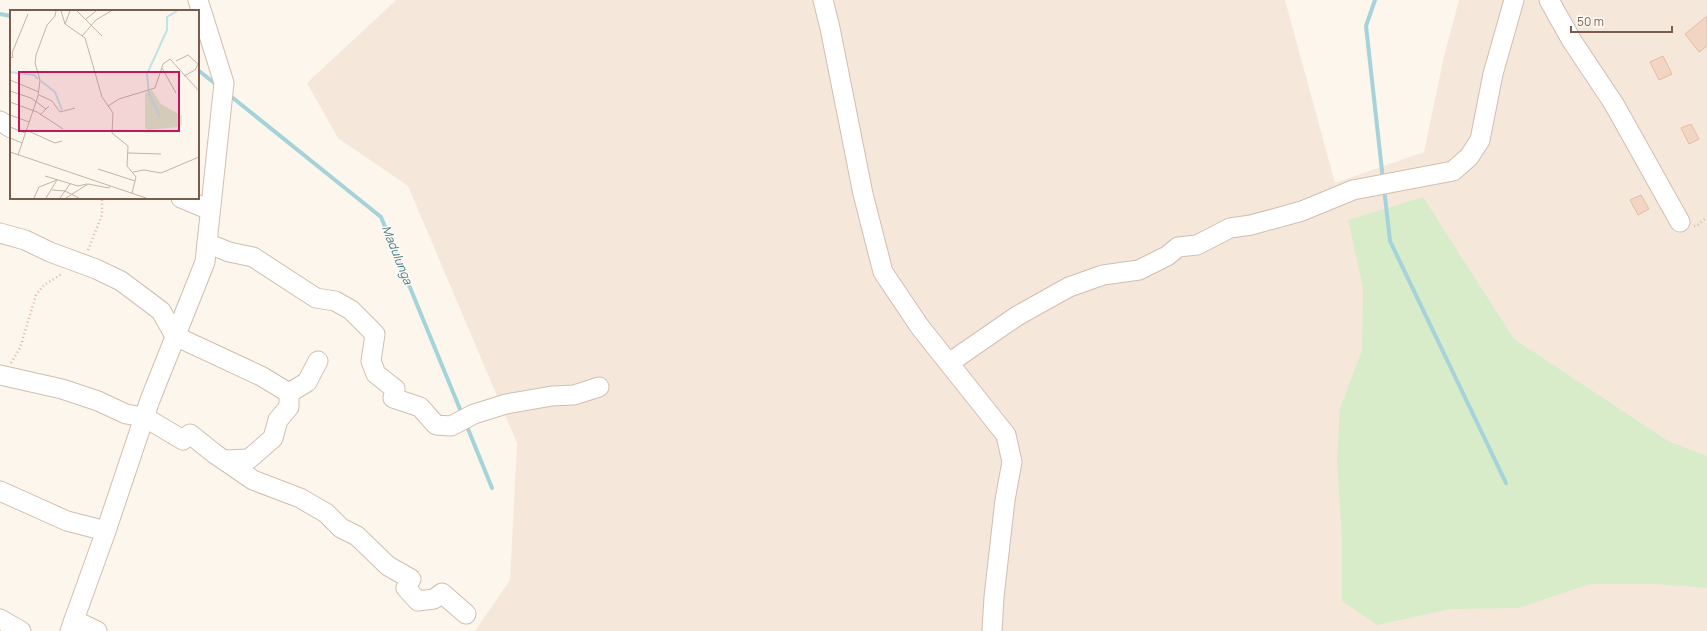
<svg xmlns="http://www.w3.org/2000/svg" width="1707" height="631" viewBox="0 0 1707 631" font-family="Manrope,sans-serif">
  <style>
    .residential { fill: #f5e8da }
    .green { fill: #d8ecc9 }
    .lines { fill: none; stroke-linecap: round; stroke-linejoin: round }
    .stream { stroke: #a5d3da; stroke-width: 4 }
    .building { fill: #f3d5c3; stroke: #e6bba3 }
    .minor-casing { stroke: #d1beb0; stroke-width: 21 }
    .path { stroke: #d9b8a5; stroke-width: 2.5; stroke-dasharray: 1 3; stroke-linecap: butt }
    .minor { stroke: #fff; stroke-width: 19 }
    .labels { text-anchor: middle; stroke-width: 3; stroke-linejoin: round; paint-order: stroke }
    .water-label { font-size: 12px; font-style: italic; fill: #437c86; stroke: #fffaf3 }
    .inset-river { fill: none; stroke: #bfe3e8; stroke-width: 2 }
    .inset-road { fill: none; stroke: #c5b3a7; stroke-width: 1 }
    .view { fill: #c2185b; fill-opacity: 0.15; stroke: #c2185b; stroke-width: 2 }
    .inset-edge { fill: none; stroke: #7a5c4d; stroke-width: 2 }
  </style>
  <rect width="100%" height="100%" fill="#fdf6ec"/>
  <polygon class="residential" points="396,0 1285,0 1335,183 1424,152 1444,56 1459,0 1707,0 1707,631 475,631 510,580 517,443 408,186 338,138 307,83"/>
  <polygon class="green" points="1423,197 1514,339 1668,441 1707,456 1707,588 1656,584 1590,584 1519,608 1451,609 1377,625 1342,601 1342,540 1337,458 1340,408 1362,350 1363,288 1348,220"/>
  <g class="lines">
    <g class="stream">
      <polyline points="1375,0 1366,26 1383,180"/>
      <polyline points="0,14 11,16"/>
      <polyline points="198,70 218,86"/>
      <polyline points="228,94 381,217 462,414"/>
      <polyline points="1384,188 1390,241 1506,483"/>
      <polyline points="466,424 492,488"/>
    </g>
  </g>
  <g class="building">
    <polygon points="1707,16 1707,46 1699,52 1685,34"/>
    <polygon points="1663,56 1672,74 1659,80 1650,62"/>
    <polygon points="1691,124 1699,139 1689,144 1681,128"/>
    <polygon points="1641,195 1649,209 1638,215 1630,200"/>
  </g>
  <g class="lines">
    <defs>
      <g id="minor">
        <polyline points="823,0 830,28 863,194 883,272 920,327 1006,435 1012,462 1005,500 994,597 992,631"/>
        <polyline points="1549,0 1572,41 1614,104 1680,222"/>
        <polyline points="0,121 11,128"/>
        <polyline points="181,198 210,210"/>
        <polyline points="0,233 25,240 50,252 96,269 121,281 161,311 175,336 261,376 289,393"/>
        <polyline points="207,243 229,252 253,257 316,298 335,301 351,310 375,334 371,361 376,374 395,389 393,398 420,407 436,425 451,426 474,414 506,404 552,396 574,395 599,387"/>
        <polyline points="949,363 1017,316 1069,287 1103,275 1139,270 1167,256 1178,247 1197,245 1230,228 1251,225 1302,211 1353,190 1453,171 1469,157 1480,140 1493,74 1514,0"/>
        <polyline points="0,375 62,389 98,401 126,414 144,417 183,440 190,434 215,454 253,480 300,498 326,513 341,528 357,536 388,566 411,579 406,588 418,601 434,599 442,593 466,614"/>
        <polyline points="224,460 249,459 273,438 278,420 289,407 289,393 307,382 318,361"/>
        <polyline points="0,491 67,521 106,531"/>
        <polyline points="0,619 21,631"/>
        <polyline points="74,620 97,631"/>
        <polyline points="70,631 106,531 150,400 205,262 224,83 198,0"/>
      </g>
    </defs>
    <use href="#minor" class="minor-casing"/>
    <g class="path">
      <polyline points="1694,226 1698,225 1707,217"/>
      <polyline points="88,250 102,215 102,198"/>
      <polyline points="11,363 20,348 36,295 44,285 62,274"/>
    </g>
    <use href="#minor" class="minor"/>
  </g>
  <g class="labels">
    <g class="water-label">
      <text transform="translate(397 255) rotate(68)" y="4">Madulunga</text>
    </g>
  </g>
  <g transform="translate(10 10)">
    <rect width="189" height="189" fill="#fdf6ec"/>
    <path d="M142 80 151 94 172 106V114L169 117 138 120 135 118V83Z" fill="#d8ecc9"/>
    <path class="inset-river" d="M0 62 24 65 28 69M31 71 45 82 52 100M150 107 139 84 137 64 157 20V7L167 1"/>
    <path class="inset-road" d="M51 1 55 14 75 28 92 87 103 103 102 123 118 136 117 156 126 167 122 183M67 1 92 26M76 9 86 1M55 14 60 1M72 26 86 10 101 1M0 48 3 47 2 43 18 4M166 51 178 45 188 54 185 60 174 66M152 58 166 83M0 70 29 82M0 81 21 88 36 99M29 85 42 91 50 102 65 98M0 92 27 102 53 119M98 96 109 89 145 78 153 54 160 49 189 81M0 105 19 112M30 105 39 96M0 117 15 123M16 120 45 133 52 131M0 128 12 133M0 142 136 188M118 143 151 144M8 145 28 86 30 70 25 53 26 45 37 15 45 6 46 1M88 159 125 171M123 162 134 160 151 163 189 147M35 166 68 176 77 174M42 180 55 181 69 188M24 188 29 177 47 170 36 188M50 188 60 174M56 188 78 174 99 178 100 176"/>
    <path class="view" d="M9 62H169V121H9Z"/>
    <rect width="189" height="189" class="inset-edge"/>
  </g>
  <path d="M1571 26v6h101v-6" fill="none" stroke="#7a5c4d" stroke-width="2"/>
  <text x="1577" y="26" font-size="12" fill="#7a5c4d" stroke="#fffaf3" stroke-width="3" paint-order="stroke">50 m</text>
</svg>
